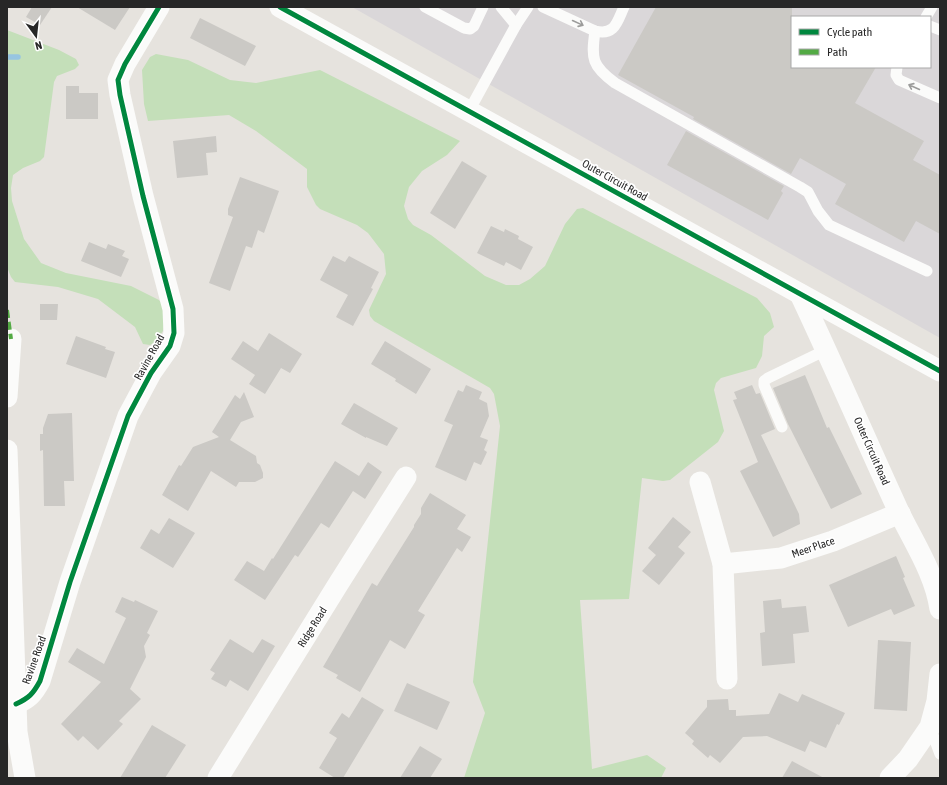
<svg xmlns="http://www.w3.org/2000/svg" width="947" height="785" viewBox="0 0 947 785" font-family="'Asap Condensed',sans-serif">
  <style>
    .industrial { fill: #dad7d9; fill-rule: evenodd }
    .green { fill: #c4dfb9 }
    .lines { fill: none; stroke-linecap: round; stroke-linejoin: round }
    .stream { stroke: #97c5e1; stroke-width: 5.5 }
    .building { fill: #cbc9c5 }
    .service { stroke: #fbfbfa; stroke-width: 11 }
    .minor { stroke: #fbfbfa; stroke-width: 21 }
    .quiet { stroke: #53aa44; stroke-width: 4; stroke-dasharray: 8 4; stroke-linecap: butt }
    .cycleway-casing { stroke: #fff; stroke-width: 8 }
    .cycleway { stroke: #00873e; stroke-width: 5 }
    .oneway { stroke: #9c9c9b }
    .labels { text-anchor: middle; stroke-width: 3.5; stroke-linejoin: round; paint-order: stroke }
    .street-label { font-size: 11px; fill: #272727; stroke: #fff }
  </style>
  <rect width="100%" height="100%" fill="#e6e3de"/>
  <path class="industrial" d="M352 7H940V338ZM792 17H930V67H792Z"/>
  <g class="green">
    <polygon points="7,30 59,50 76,59 79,65 75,69 57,76 54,82 44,157 40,161 23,168 13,175 11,188 12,201 24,239 41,263 66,273 131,286 159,300 163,305 165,318 163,331 155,342 150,345 143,344 135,327 98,299 58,287 15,282 11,277 7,267"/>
    <polygon points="156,54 188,60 230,80 256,83 320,70 460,141 447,155 422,171 409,187 404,206 408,219 413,225 431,235 485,276 506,285 519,285 530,279 545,266 565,224 577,209 583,208 757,298 770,313 774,327 764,336 762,356 756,368 721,378 716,383 714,390 724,431 718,442 670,480 663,481 642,478 629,599 580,600 592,769 647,755 666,768 661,778 464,778 485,713 473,682 500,426 494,394 490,388 374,321 370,316 369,310 386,274 384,254 368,233 357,225 320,209 316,205 307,187 307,169 256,131 229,115 148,121 144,104 142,70 150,57"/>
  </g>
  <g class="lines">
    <polyline class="stream" points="7,57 18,57"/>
  </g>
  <g class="building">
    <polygon points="32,7 52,7 40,25 26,17"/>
    <polygon points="77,7 130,7 115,30"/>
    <polygon points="656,7 792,7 792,67 876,67 855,103 924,141 913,160 940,175 940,234 916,221 904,242 835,204 846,184 800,158 791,174 693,119 694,117 618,75"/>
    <polygon points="200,18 256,46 245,66 190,38"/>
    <polygon points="66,86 79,86 79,93 98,93 98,119 66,119"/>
    <polygon points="686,131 784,186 781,191 783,193 768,220 667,165"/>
    <polygon points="216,136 217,152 206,153 208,175 177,178 173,141"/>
    <polygon points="462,161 487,176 455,229 430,213"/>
    <polygon points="240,177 279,191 264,233 258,230 252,248 246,246 230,291 209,283 233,217 228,215 228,209"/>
    <polygon points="491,226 504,232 505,229 519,236 518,239 533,247 521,270 506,262 504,266 477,253"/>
    <polygon points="89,242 106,249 108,244 125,251 122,256 129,259 121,277 81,261"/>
    <polygon points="333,256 345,262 349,256 379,272 371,288 373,289 353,326 336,317 348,295 320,280"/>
    <polygon points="40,304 58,304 57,320 40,320"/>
    <polygon points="269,333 302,354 290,373 281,368 265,394 249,384 255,375 231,359 243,341 258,351"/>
    <polygon points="76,336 106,347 105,349 115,352 106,378 66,364"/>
    <polygon points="385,341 431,369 416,394 395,381 396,379 371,364"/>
    <polygon points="805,375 827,428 829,427 862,494 831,509 788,424 773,388"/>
    <polygon points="466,385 482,392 479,399 487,403 489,416 480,437 488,440 484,450 487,452 481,465 474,462 466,481 435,467 453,425 444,421 458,390 463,392"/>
    <polygon points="752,385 756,394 760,393 775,429 761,435 799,514 800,524 773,537 740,471 758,462 733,400 737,399 734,392"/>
    <polygon points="244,392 254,417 241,422 230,440 256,456 257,463 260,465 263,473 263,478 255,482 239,482 236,487 211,471 188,511 162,495 179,465 181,466 193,447 219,437 212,432 235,395 240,399"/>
    <polygon points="354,403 398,428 387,446 366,437 366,438 341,424"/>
    <polygon points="72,413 74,481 64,481 65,506 44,506 43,450 40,451 40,434 43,434 43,428 48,414"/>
    <polygon points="335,461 359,476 368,462 382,472 365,499 353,491 329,528 321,523 298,557 295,555 265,600 234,580 247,561 264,571 272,558 273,559"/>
    <polygon points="430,493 466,515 457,529 471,537 462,552 457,548 418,611 425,615 405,649 390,640 360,692 336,678 338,675 323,667 372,583 377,586 414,527 414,525 421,514 421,508"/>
    <polygon points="673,517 691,532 678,547 685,553 659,585 642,571 656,555 648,548"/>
    <polygon points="169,518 195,533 173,568 140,548 151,529 159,534"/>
    <polygon points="896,556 905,577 903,578 915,606 894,615 891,609 848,627 829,585"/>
    <polygon points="122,597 134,602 135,600 158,611 147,633 150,635 144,646 146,657 130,689 141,699 119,721 123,724 98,750 83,736 78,741 61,724 101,682 68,662 77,648 104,664 126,618 115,612"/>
    <polygon points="781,599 782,608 806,606 809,632 793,634 795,663 762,666 760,633 765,632 763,601"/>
    <polygon points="230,639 253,653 262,639 275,646 248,691 230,680 226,687 211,679 215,673 210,670"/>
    <polygon points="878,640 911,642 907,711 874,709"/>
    <polygon points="407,683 450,702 437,730 394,711"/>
    <polygon points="779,693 798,702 802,694 845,713 839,725 837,724 826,748 810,741 805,752 767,736 743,737 720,763 710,755 708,758 692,744 694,741 685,733 707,707 707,700 728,699 729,710 736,710 736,716 769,714"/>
    <polygon points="362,697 384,710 343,778 335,778 319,768 337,738 329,733 342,713 349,718"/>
    <polygon points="152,725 186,745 165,778 120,778"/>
    <polygon points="420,746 442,759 430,778 400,778"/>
    <polygon points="792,761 824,778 782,778"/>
  </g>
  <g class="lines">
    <g class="service">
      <polyline points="425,7 464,28 470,29 474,26 483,7"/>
      <polyline points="501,7 516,25"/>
      <path d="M543 7 595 31C615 36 617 22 624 7"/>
      <polyline points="926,17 932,7"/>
      <polyline points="930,26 940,30"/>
      <path d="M595 31C591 59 592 66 615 83L800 187 808 192 818 211 829 225 927 271"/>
      <polyline points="897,67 896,75 899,80 940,98"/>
      <polyline points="469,111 516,25 528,7"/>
      <polyline points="782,427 764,385 764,381 768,378 826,350"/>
      <polyline points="930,727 940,754"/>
    </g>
    <g class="minor">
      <polyline points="280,7 940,371"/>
      <path d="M800 294C834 366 866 440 899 512 914 543 935 574 940 609"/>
      <polyline points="7,397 11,339"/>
      <polyline points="7,450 17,732 25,778"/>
      <polyline points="700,482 723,564 727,679"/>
      <polyline points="723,564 781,558 833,541 900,513"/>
      <path d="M16 704C29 698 33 694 40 681L70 582 128 416 151 373 170 346 174 333 173 309 143 196 120 95 118 80 125 64 159 7"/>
      <polyline points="218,778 337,586 406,477"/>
      <polyline points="890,778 908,759 930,727 937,701 940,674"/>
    </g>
    <polyline class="quiet" points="7,310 11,339"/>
    <defs>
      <g id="cycleway">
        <polyline points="280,7 940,371"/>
        <path d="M16 704C29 698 33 694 40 681L70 582 128 416 151 373 170 346 174 333 173 309 143 196 120 95 118 80 125 64 159 7"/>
      </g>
    </defs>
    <use href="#cycleway" class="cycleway-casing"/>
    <use href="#cycleway" class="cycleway"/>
  </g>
  <defs><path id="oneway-shaft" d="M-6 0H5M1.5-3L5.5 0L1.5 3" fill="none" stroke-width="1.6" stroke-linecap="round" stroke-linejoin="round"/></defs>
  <g class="oneway">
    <use href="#oneway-shaft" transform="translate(578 23) rotate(25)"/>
    <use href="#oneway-shaft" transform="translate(914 87) rotate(-156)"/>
  </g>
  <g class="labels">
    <g class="street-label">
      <text transform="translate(615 180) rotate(29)" y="4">Outer Circuit Road</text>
      <text transform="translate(149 357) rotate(-61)" y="4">Ravine Road</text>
      <text transform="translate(872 451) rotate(66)" y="4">Outer Circuit Road</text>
      <text transform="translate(813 547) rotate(-19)" y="4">Meer Place</text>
      <text transform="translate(312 627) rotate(-58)" y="4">Ridge Road</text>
      <text transform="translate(34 660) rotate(-70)" y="4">Ravine Road</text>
    </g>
  </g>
  <rect width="947" height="785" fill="none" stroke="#272727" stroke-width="16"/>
  <rect x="791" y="16" width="140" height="52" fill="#ffffff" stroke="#a9a9a9"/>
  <rect x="799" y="29" width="20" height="6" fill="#00873e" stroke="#a9a9a9"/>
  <text x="827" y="36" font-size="12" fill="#272727">Cycle path</text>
  <rect x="799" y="49" width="20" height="6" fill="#53aa44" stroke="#a9a9a9"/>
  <text x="827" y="56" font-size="12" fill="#272727">Path</text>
  <g transform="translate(36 36) rotate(165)" stroke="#ffffff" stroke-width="3" paint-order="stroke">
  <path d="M0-3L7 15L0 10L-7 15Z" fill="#272727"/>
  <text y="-6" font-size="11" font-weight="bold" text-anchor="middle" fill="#272727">N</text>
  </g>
</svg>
